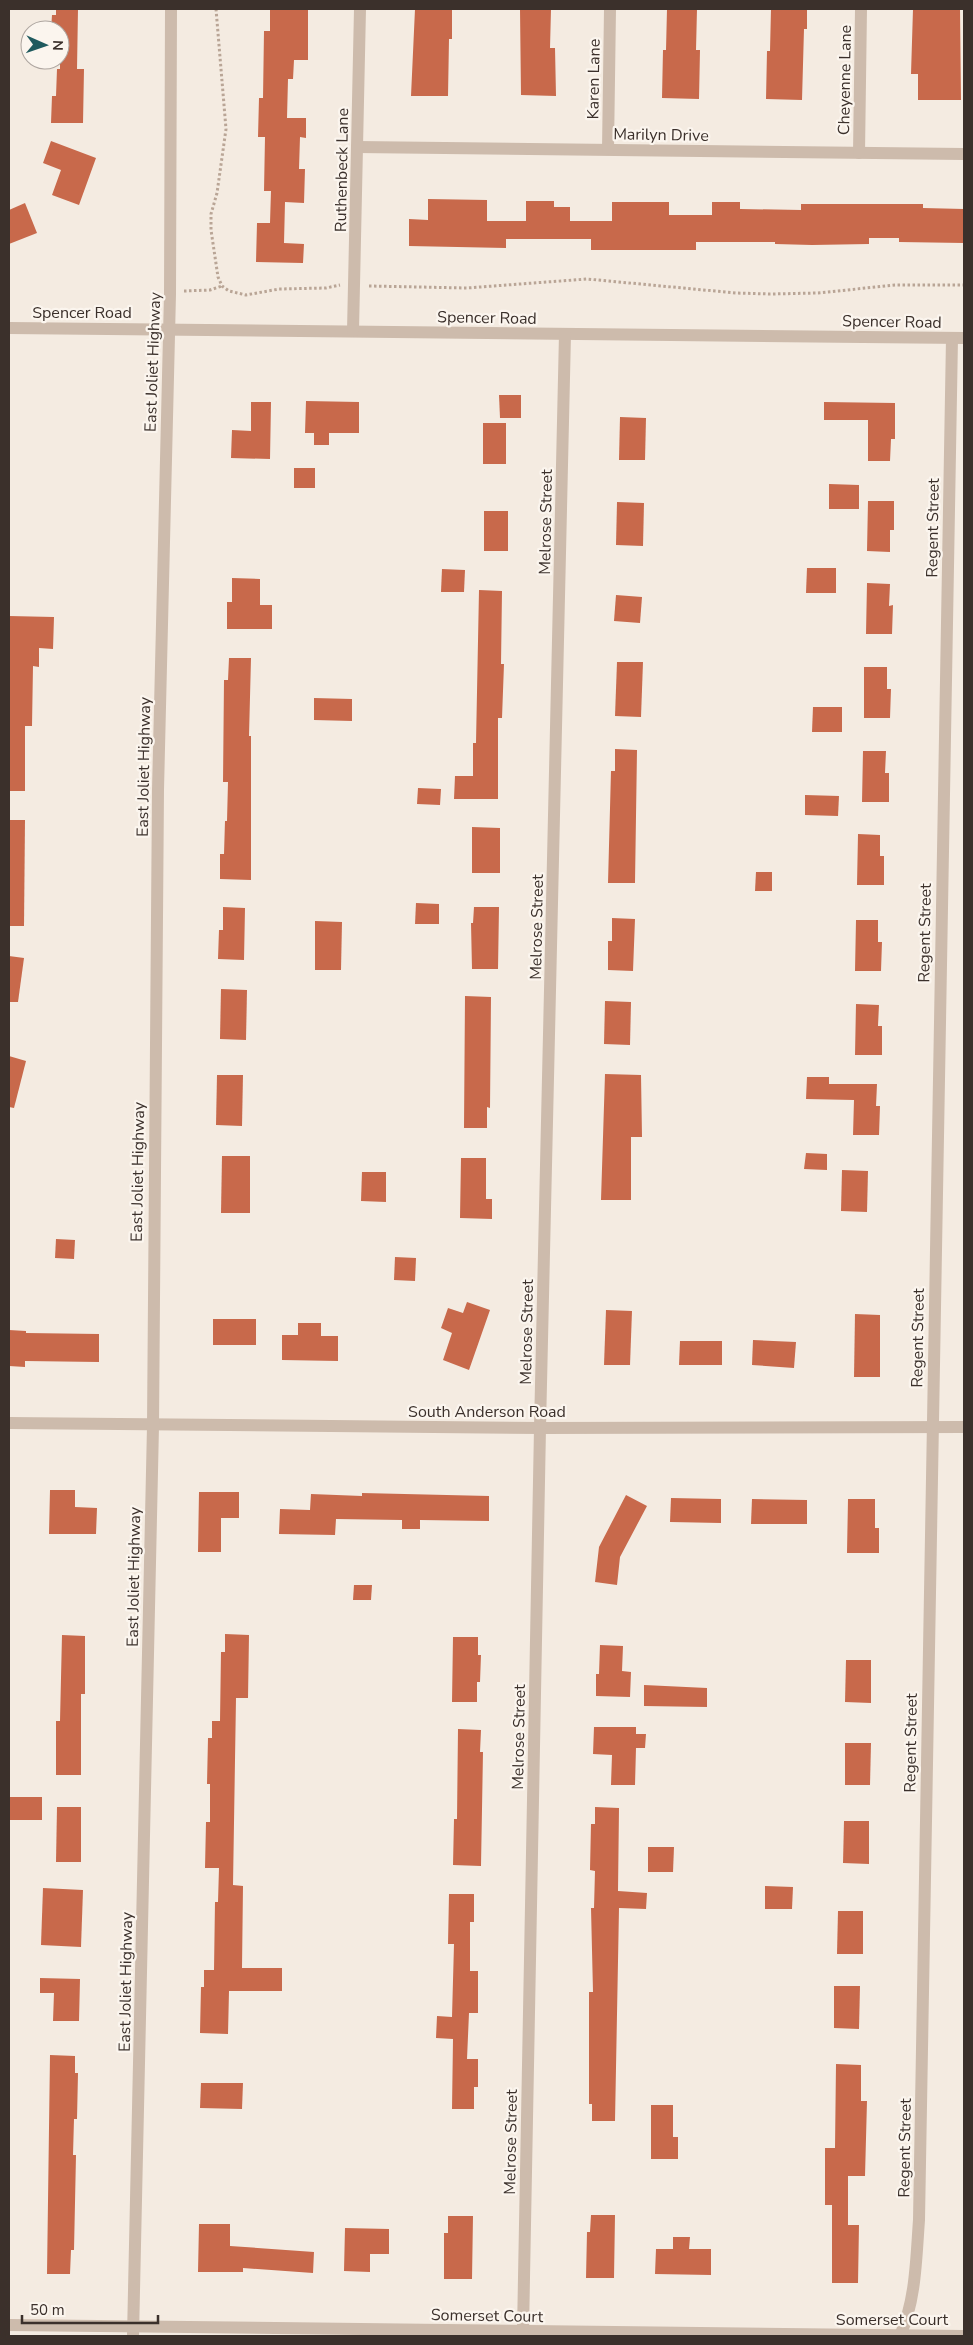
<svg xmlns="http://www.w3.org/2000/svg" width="973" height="2345" viewBox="0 0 973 2345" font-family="'Nunito Sans',sans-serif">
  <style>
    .building { fill: #c8694b }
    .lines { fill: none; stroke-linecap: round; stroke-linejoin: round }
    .path { stroke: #b9a596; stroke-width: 3; stroke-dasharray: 2.5 2.5; stroke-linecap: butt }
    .street { stroke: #cdbbac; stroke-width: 12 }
    .labels { text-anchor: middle; stroke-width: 4.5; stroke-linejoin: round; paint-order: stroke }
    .street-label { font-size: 16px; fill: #3b302b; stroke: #fbf5ee }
  </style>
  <rect width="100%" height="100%" fill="#f4ebe1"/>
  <g class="building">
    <polygon points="56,9 78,9 77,69 84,69 83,123 51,123 52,96 56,96 57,69 60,69 60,30 51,30 52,15 56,15"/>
    <polygon points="270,9 308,9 308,60 294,60 293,79 288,79 287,118 306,118 306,138 300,137 299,169 305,169 304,203 285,202 284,243 304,244 303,263 256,262 257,223 270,223 271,191 264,191 265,137 258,137 259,98 263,98 264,31 270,31"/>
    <polygon points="415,9 452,9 452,39 449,39 448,96 411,96"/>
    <polygon points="520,9 551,9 550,48 555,48 556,96 521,95"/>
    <polygon points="667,9 697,9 696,50 700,50 699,99 662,98 663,50 666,50"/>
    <polygon points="771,9 807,9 807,29 804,29 802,100 766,99 767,51 770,51"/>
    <polygon points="913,9 960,9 961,100 918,100 918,74 911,74"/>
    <polygon points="51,141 96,158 79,205 52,195 61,170 43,163"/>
    <polygon points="428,199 487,200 487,221 526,221 526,201 554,201 554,207 570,207 570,221 612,221 612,202 669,202 669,215 712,215 712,202 740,202 740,209 801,210 801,204 923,204 923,208 964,209 964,243 899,242 899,238 869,238 869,244 812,245 775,244 775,242 696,242 696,250 591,250 591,239 506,239 506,248 409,246 409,219 428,220"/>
    <polygon points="25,203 37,233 9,244 9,210"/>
    <polygon points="499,395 521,395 521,418 500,418"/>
    <polygon points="306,401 359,402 359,433 329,433 329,445 314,445 314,433 305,433"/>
    <polygon points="251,402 271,402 270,459 231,458 232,430 251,431"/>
    <polygon points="824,402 895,403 895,439 891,439 890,461 868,461 868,420 824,420"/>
    <polygon points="620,417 646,418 645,460 619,460"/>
    <rect x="483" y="423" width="23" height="41"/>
    <rect x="294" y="468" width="21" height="20"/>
    <polygon points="829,484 859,485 859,509 829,509"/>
    <polygon points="868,501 894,501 894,530 890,530 890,552 867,551"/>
    <polygon points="617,502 644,503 643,546 616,545"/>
    <rect x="484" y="511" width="24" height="40"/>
    <polygon points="807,568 836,568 836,593 806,593"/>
    <polygon points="442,569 465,570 464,592 441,592"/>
    <polygon points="232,578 260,579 260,605 272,605 272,629 227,629 227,602 232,602"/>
    <polygon points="867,583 890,584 889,606 893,605 892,634 866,634"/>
    <polygon points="479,590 502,591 501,664 504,664 502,718 498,718 498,799 454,799 455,776 473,776 473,743 476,743"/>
    <polygon points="616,595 642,597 640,623 614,621"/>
    <polygon points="9,616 54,617 53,649 39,648 39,667 33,666 32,726 25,726 25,791 9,791"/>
    <polygon points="229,658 251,658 249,736 251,736 251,880 220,879 220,854 224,854 225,821 227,821 228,782 223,782 224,680 228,680"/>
    <polygon points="617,662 643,662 641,717 615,716"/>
    <polygon points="864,667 887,667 887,689 891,689 890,718 864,718"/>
    <polygon points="314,698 352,699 352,721 314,720"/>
    <polygon points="813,707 842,707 842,732 812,732"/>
    <polygon points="615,749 637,750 635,883 608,883 611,771 615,771"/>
    <polygon points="863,751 886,751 885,773 889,773 889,802 862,802"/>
    <polygon points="418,788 441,789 440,805 417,804"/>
    <polygon points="805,795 839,796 838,816 805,815"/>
    <polygon points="9,820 25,820 24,926 9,926"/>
    <polygon points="472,827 500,828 500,873 472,873"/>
    <polygon points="858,834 880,835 880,856 884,856 884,885 857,885"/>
    <polygon points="756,872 772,872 772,891 755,891"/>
    <polygon points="416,903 439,904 439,924 415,924"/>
    <polygon points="223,907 245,908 244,960 218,959 219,930 223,930"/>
    <polygon points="474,907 499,907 498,969 472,969 471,923 473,923"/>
    <polygon points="612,918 635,919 633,971 608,970 608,941 612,941"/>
    <polygon points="856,920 878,920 878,942 882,942 881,971 855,971"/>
    <polygon points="315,921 342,922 341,970 315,970"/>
    <polygon points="9,956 24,958 18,1002 9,1002"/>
    <polygon points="221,989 247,990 246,1040 220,1039"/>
    <polygon points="465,996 491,997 490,1108 487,1107 487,1128 464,1128"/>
    <polygon points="605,1001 631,1002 630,1045 604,1044"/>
    <polygon points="856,1004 879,1005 878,1026 882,1026 882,1055 855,1055"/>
    <polygon points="9,1056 26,1061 14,1108 9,1107"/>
    <polygon points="605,1074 641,1075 642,1137 631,1137 631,1200 601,1200"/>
    <polygon points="217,1075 243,1075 242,1126 216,1125"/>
    <polygon points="807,1077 829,1077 829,1084 877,1084 876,1106 880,1106 879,1135 853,1135 854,1100 806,1099"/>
    <polygon points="806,1153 827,1154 827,1170 804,1169"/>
    <polygon points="222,1156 250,1156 250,1213 221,1213"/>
    <polygon points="461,1158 486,1158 486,1199 492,1199 492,1219 460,1218"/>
    <polygon points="842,1170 868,1171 867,1212 841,1211"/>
    <polygon points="362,1172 386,1172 386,1202 361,1201"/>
    <polygon points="56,1239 75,1240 74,1259 55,1258"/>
    <polygon points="395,1257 416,1258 415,1281 394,1280"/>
    <polygon points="467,1302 490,1310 469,1370 443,1360 452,1333 441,1328 448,1308 463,1313"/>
    <polygon points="606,1310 632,1311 630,1365 604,1365"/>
    <polygon points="855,1314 880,1315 880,1377 854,1377"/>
    <rect x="213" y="1319" width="43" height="26"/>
    <polygon points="298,1323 321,1323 321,1336 338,1336 338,1361 282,1360 282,1335 298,1335"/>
    <polygon points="9,1330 26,1331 26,1333 99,1334 99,1362 25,1361 25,1367 9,1366"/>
    <polygon points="753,1340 796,1342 794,1368 752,1365"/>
    <polygon points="680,1341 722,1341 722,1365 679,1365"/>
    <polygon points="50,1490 75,1490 75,1507 97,1508 96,1534 49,1534"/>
    <polygon points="199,1492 239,1492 239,1518 221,1518 221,1552 198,1552"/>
    <polygon points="362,1493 489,1496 489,1521 420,1520 420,1529 402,1529 402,1520 336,1519 335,1535 279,1534 280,1509 310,1510 311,1494 362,1496"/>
    <polygon points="626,1495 647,1506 620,1557 617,1585 595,1582 599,1547"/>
    <polygon points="671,1498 721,1499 721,1523 670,1522"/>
    <polygon points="752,1499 807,1500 807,1524 751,1524"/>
    <polygon points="848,1499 875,1499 875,1528 879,1528 879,1553 847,1553"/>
    <polygon points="354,1585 372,1585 371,1600 353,1600"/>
    <polygon points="225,1634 249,1635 248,1698 236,1698 233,1885 243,1886 242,1968 282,1968 282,1991 229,1991 228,2034 200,2033 201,1987 204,1987 204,1970 214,1970 215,1902 218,1902 219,1868 205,1868 206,1822 210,1822 210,1784 207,1784 208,1738 212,1738 212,1721 220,1721 221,1652 225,1652"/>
    <polygon points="62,1635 85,1636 85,1694 81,1694 81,1775 56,1775 56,1721 60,1721"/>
    <polygon points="453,1637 478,1637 478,1655 481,1655 480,1682 477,1682 477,1702 452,1702"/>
    <polygon points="600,1645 623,1646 622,1671 631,1672 630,1697 596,1696 596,1674 599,1674"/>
    <polygon points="846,1660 871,1660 871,1703 845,1702"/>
    <polygon points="644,1685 707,1688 707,1707 644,1706"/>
    <polygon points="594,1727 636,1727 636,1734 646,1734 645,1748 636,1748 635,1785 611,1785 612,1755 593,1754"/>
    <polygon points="458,1729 481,1730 480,1752 483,1752 481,1866 453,1865 454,1819 457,1819"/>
    <polygon points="845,1743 871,1743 870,1785 845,1785"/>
    <rect x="9" y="1797" width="33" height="23"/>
    <polygon points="57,1807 81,1807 81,1862 56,1862"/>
    <polygon points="595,1807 619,1808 618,1891 647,1893 646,1909 619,1908 615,2121 592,2121 592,2104 589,2104 589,1992 593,1992 591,1908 594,1908 595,1871 590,1870 591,1824 595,1824"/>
    <polygon points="844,1821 869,1821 869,1864 843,1863"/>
    <polygon points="648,1847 674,1847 673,1872 648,1872"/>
    <polygon points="765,1886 793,1887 792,1909 765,1909"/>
    <polygon points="43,1888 83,1890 81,1947 41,1945"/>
    <polygon points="449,1894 474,1894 474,1922 470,1922 470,1971 478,1971 478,2013 469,2013 467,2059 478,2059 478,2087 474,2087 474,2109 452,2109 453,2039 436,2038 437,2016 452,2017 454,1944 448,1944"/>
    <polygon points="838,1911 863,1911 863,1954 837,1954"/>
    <polygon points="40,1978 80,1979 79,2021 53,2021 54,1993 40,1993"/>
    <polygon points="834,1986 860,1986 859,2029 834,2028"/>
    <polygon points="50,2055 75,2056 75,2073 78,2073 77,2119 74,2119 73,2155 76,2155 74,2250 71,2250 70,2274 47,2274"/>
    <polygon points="836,2064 861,2065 861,2101 867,2101 865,2176 848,2176 848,2225 859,2225 858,2283 832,2283 832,2205 825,2205 825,2148 835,2148"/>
    <polygon points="201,2083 243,2083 242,2109 200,2108"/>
    <polygon points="651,2105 673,2105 673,2137 678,2137 678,2159 651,2159"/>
    <polygon points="591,2215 615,2215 614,2278 586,2278 587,2232 590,2232"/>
    <polygon points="448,2216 473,2216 472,2279 444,2279 444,2233 448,2233"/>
    <polygon points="199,2224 230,2224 230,2246 314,2252 313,2273 243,2268 243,2272 198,2272"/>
    <polygon points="345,2228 389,2229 389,2254 370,2254 370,2272 344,2271"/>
    <polygon points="673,2237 690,2237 689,2249 711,2249 711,2275 655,2274 656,2249 673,2249"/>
  </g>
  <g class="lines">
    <g class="path">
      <polyline points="216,9 226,129 217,193 211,214 211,230 218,277 222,286 229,291 246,295 279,289 326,288 340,285"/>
      <polyline points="369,286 467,288 587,279 736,293 770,294 818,293 895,285 964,285"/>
      <polyline points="184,291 210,290 222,286"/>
    </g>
    <g class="street">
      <polyline points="357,147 964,154"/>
      <polyline points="608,149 610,9"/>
      <polyline points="859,153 861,9"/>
      <polyline points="9,328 964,338"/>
      <polyline points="353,331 360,9"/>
      <polyline points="9,1423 540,1428 964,1427"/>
      <polyline points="9,2325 964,2336"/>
      <polyline points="523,2331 540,1428 565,334"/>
      <polyline points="133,2336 153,1426 158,790 170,294 171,9"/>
      <path d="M900 2336C916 2299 916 2260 919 2220L952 338"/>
    </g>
  </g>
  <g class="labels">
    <g class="street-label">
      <text transform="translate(593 79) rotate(-89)" y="6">Karen Lane</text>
      <text transform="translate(844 80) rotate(-89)" y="6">Cheyenne Lane</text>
      <text transform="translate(661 134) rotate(1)" y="6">Marilyn Drive</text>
      <text transform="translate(341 170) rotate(-89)" y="6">Ruthenbeck Lane</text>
      <text x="82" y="318">Spencer Road</text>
      <text transform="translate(487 317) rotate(1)" y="6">Spencer Road</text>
      <text transform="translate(892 321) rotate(1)" y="6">Spencer Road</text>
      <text transform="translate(152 362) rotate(-88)" y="6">East Joliet Highway</text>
      <text transform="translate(545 522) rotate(-89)" y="6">Melrose Street</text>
      <text transform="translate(932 528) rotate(-89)" y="6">Regent Street</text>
      <text transform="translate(143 767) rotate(-89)" y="6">East Joliet Highway</text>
      <text transform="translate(536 927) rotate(-89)" y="6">Melrose Street</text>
      <text transform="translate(924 933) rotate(-89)" y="6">Regent Street</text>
      <text transform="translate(137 1172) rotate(-89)" y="6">East Joliet Highway</text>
      <text transform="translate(526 1332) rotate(-89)" y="6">Melrose Street</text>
      <text transform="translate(917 1338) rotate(-89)" y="6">Regent Street</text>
      <text x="487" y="1417">South Anderson Road</text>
      <text transform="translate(133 1577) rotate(-89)" y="6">East Joliet Highway</text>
      <text transform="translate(518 1737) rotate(-89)" y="6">Melrose Street</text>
      <text transform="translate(910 1743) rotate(-89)" y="6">Regent Street</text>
      <text transform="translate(125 1982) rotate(-89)" y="6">East Joliet Highway</text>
      <text transform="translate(510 2142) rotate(-89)" y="6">Melrose Street</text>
      <text transform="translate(904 2148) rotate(-89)" y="6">Regent Street</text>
      <text transform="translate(487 2315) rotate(1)" y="6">Somerset Court</text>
      <text x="892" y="2325">Somerset Court</text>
    </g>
  </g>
  <rect width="973" height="2345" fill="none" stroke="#3b302b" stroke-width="20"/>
  <g transform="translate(45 45) rotate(92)"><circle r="24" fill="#fbf5ee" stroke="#aea6a0"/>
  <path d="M0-4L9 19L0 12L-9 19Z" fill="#1f5a5e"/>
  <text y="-8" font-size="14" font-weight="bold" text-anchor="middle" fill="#3b302b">N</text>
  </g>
  <path d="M22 2315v8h136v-8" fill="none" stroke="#3b302b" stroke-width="2.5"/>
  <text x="30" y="2315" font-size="15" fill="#3b302b" stroke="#fbf5ee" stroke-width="4" paint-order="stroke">50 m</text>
</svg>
